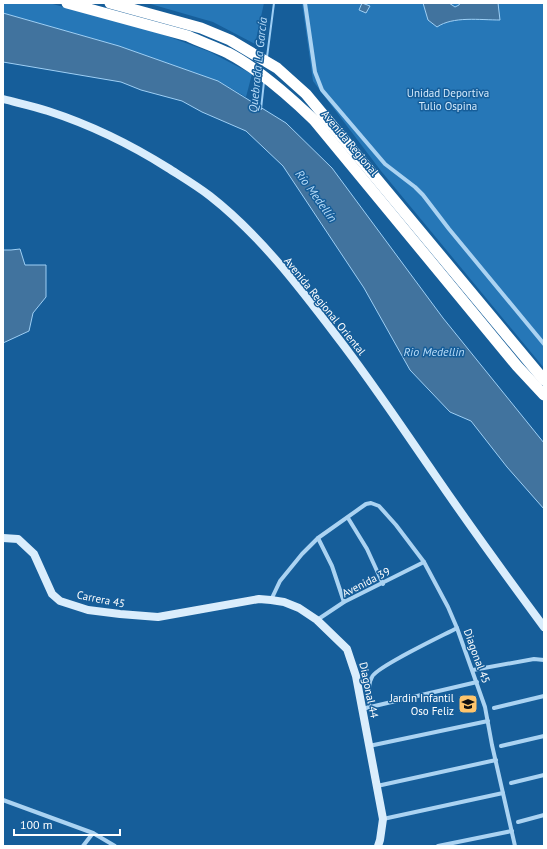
<svg xmlns="http://www.w3.org/2000/svg" width="547" height="849" viewBox="0 0 547 849" font-family="'PT Sans',sans-serif">
  <style>
    .green { fill: #2677b7 }
    .water { fill: #41739e; stroke: #9ecff5 }
    .lines { fill: none; stroke-linecap: round; stroke-linejoin: round }
    .stream { stroke: #9ecff5; stroke-width: 2 }
    .street { stroke: #abd3f2; stroke-width: 4 }
    .secondary { stroke: #daedfc; stroke-width: 8 }
    .highway { stroke: #fff; stroke-width: 11 }
    .labels { text-anchor: middle; stroke-width: 3; stroke-linejoin: round; paint-order: stroke }
    .park-label { font-size: 11px; fill: #d3eafc; stroke: #165e9a }
    .street-label { font-size: 11px; fill: #fff; stroke: #165e9a }
    .poi-label { font-size: 11px; fill: #fff; stroke: #165e9a; text-anchor: end }
    .water-label { font-size: 12px; font-style: italic; fill: #b8dcf9; stroke: #165e9a }
  </style>
  <rect width="100%" height="100%" fill="#165e9a"/>
  <g class="green">
    <polygon points="3,3 49,3 159,33 210,52 252,74 246,97 218,81 119,46 3,13"/>
    <polygon points="147,3 264,3 255,44 213,22"/>
    <polygon points="302,3 544,3 544,368 381,171 313,81"/>
  </g>
  <g class="water">
    <polygon points="362,3 370,6 366,13 359,10"/>
    <path d="M423 3H449L455 7 459 5 460 3H498L500 20C480 20 453 16 437 27L428 20Z"/>
    <polygon points="3,13 119,46 218,81 286,123 332,168 443,318 544,443 544,509 507,467 471,421 450,412 410,370 364,288 283,166 246,131 202,112 182,101 141,90 121,82 3,62"/>
    <polygon points="20,249 25,265 46,265 46,297 33,313 29,331 3,343 3,250 11,250"/>
  </g>
  <g class="lines">
    <g class="stream">
      <polyline points="267,57 274,3"/>
      <polyline points="261,109 264,82"/>
    </g>
    <g class="street">
      <polyline points="305,3 315,72 322,90 385,164 415,187 423,195 449,229 544,344"/>
      <polyline points="348,518 367,549 383,584"/>
      <polyline points="318,538 332,566 344,602"/>
      <polyline points="271,600 280,581 302,554 318,538 366,504 371,503 379,506 396,525 424,562 448,607 457,628 485,707 492,745 515,846"/>
      <polyline points="317,620 344,602 424,562"/>
      <polyline points="473,670 534,659 544,660"/>
      <path d="M369 707C369 698 367 685 372 677 376 667 444 635 457 628"/>
      <polyline points="366,708 477,682"/>
      <polyline points="494,708 544,696"/>
      <polyline points="369,746 488,721"/>
      <polyline points="501,746 544,736"/>
      <polyline points="511,783 544,775"/>
      <polyline points="377,786 496,760"/>
      <polyline points="3,800 93,833 115,846"/>
      <polyline points="383,819 503,793"/>
      <polyline points="518,822 544,815"/>
      <polyline points="83,846 93,833"/>
      <polyline points="438,846 512,831"/>
    </g>
    <g class="secondary">
      <path d="M3 99C18 103 33 106 48 111 91 125 130 144 168 168 182 177 197 186 210 196 260 235 300 288 338 338 372 382 403 429 435 475 470 526 507 577 544 627"/>
      <polyline points="3,538 18,539 34,554 52,594 60,601 88,610 120,614 158,617 259,599 271,600 284,602 299,608 317,620 347,649 356,676 383,819 380,840 378,846"/>
    </g>
    <g class="highway">
      <path d="M67 3 188 36C201 42 215 47 228 53 259 69 289 96 314 120L517 366 544 395"/>
      <polyline points="110,3 201,28 230,40 277,68 306,94 316,106 544,380"/>
    </g>
  </g>
  <defs>
    <symbol id="school-square" viewBox="-11 -11 22 22"><rect x="-9" y="-9" width="18" height="18" rx="4" fill="#ffc56c" stroke="#165e9a"/><path d="M0-5L7-2L0 1L-7-2ZM-4 1L0 2.5L4 1V4Q0 6-4 4Z" fill="#111"/></symbol>
  </defs>
  <g fill-rule="evenodd">
    <use href="#school-square" x="457" y="693" width="22" height="22"/>
  </g>
  <g class="labels">
    <g class="park-label">
      <text x="448" y="97">Unidad Deportiva<tspan x="448" dy="13">Tulio Ospina</tspan></text>
    </g>
    <g class="street-label">
      <text transform="translate(350 143) rotate(50)" y="4">Avenida Regional</text>
      <text transform="translate(325 306) rotate(51)" y="4">Avenida Regional Oriental</text>
      <text transform="translate(366 582) rotate(-27)" y="4">Avenida 39</text>
      <text transform="translate(101 599) rotate(11)" y="4">Carrera 45</text>
      <text transform="translate(477 656) rotate(70)" y="4">Diagonal 45</text>
      <text transform="translate(369 690) rotate(78)" y="4">Diagonal 44</text>
    </g>
    <g class="poi-label">
      <text x="454" y="702">Jardin Infantil<tspan x="454" dy="13">Oso Feliz</tspan></text>
    </g>
    <g class="water-label">
      <text transform="translate(258 65) rotate(-84)" y="4">Quebrada La García</text>
      <text transform="translate(316 196) rotate(54)" y="4">Río Medellín</text>
      <text x="434" y="356">Rio Medellin</text>
    </g>
  </g>
  <rect width="547" height="849" fill="none" stroke="#ffffff" stroke-width="8"/>
  <path d="M14 829v6h106v-6" fill="none" stroke="#ffffff" stroke-width="2"/>
  <text x="20" y="829" font-size="12" fill="#ffffff" stroke="#165e9a" stroke-width="3" paint-order="stroke">100 m</text>
</svg>
